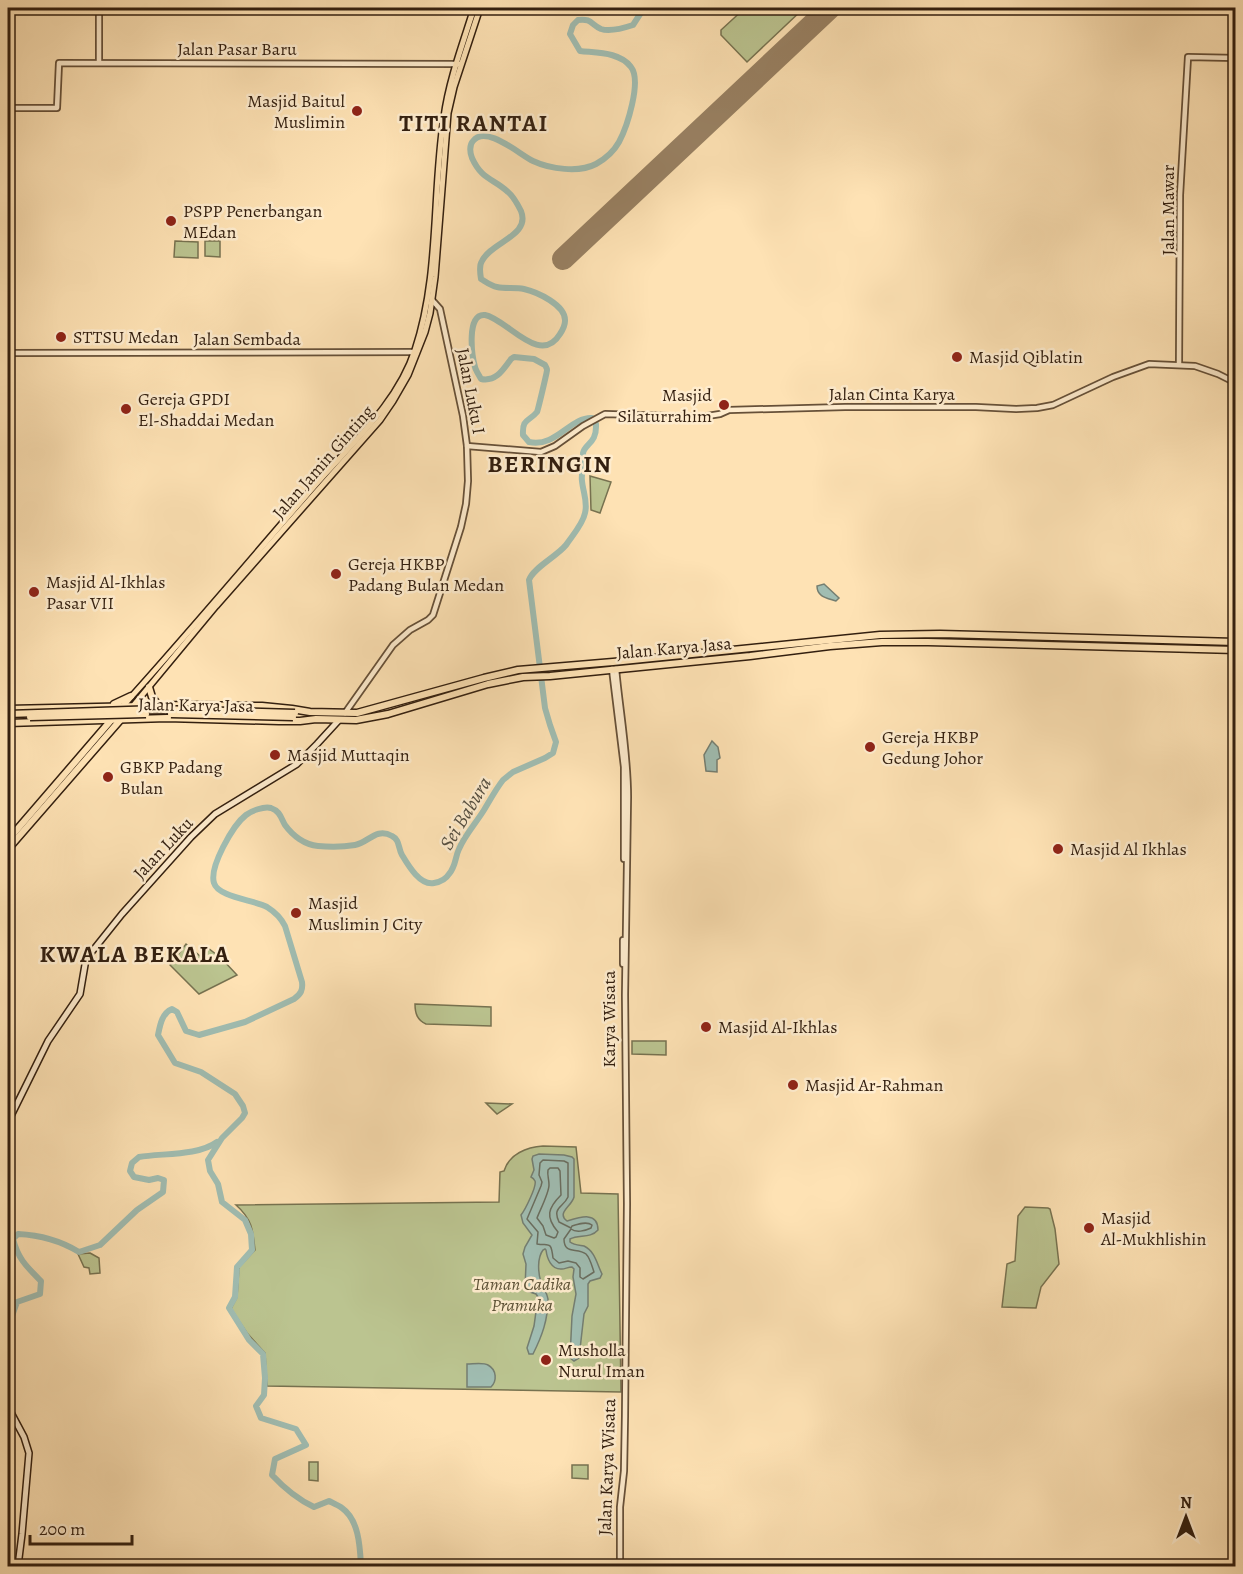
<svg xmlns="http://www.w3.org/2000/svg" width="1243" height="1574" viewBox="0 0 1243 1574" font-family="Alegreya,serif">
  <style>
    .green { fill: #bbc490; stroke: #777250; stroke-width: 1.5 }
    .water { fill: #a0bdb2; stroke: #747e71; stroke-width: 1.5 }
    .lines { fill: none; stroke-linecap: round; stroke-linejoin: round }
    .shore { stroke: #6a6e60; stroke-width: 1.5 }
    .river { stroke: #a0bdb2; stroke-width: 6 }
    .runway { stroke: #988062; stroke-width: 22 }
    .tertiary-casing { stroke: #665038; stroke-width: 8 }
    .secondary-casing { stroke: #331f0f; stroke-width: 8 }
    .primary-casing { stroke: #331f0f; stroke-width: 8 }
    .trunk-casing { stroke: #331f0f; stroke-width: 9 }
    .tertiary { stroke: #feecce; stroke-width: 4.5 }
    .secondary { stroke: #feecce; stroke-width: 5 }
    .primary { stroke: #fee2b4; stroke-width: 5 }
    .trunk { stroke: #fee2b4; stroke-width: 6 }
    .trunk-bridge-casing { stroke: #331f0f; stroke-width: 9; stroke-linecap: butt }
    .trunk-bridge { stroke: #fee2b4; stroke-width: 6 }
    .poi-dot { fill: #8f2418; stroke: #feecce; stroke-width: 2 }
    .labels { text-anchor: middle; stroke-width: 5; stroke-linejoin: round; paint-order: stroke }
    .street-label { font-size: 18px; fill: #331f0f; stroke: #feecce }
    .poi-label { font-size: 18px; fill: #331f0f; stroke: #feecce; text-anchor: start }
    .park-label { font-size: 18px; font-style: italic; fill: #5c5136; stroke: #feecce }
    .water-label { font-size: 20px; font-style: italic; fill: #544e40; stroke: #feecce }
    .district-label { font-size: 24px; font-weight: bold; letter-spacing: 1.5px; fill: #331f0f; stroke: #feecce }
  </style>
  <rect width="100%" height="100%" fill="#fee2b4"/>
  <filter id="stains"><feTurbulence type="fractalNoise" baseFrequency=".00333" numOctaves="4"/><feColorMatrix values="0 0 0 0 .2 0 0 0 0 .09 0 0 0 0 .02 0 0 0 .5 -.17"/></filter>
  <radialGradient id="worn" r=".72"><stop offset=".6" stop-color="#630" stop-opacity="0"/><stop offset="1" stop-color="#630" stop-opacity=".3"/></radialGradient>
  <g class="green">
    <polygon points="745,8 804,8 747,62 721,35 721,30"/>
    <polygon points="175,241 198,242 198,258 174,257"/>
    <polygon points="205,241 220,241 220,257 205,256"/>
    <polygon points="590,476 611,482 600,513 591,510"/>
    <polygon points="186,944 200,956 208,948 222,959 237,975 199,994 170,965"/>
    <path d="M415 1004 491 1007V1026L426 1024C417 1020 415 1013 415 1004Z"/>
    <polygon points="632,1041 666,1041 666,1055 632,1054"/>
    <polygon points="486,1103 512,1104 497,1114"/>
    <path d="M543 1146 576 1147 581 1193 618 1194 621 1392 267 1386 265 1353 247 1333 231 1309 237 1297 239 1267 255 1250C253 1230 252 1219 236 1205L499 1202 500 1172 504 1171C509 1154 527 1147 543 1146Z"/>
    <polygon points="1025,1207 1048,1208 1050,1209 1055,1229 1059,1264 1041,1287 1036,1308 1002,1307 1007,1264 1015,1261 1018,1216"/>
    <polygon points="90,1253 99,1258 100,1273 90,1274 89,1268 84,1267 78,1254"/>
    <polygon points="309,1462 318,1462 318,1481 309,1480"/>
    <polygon points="572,1465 588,1465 588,1479 572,1478"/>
  </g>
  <g class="water">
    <path d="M824 584 839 598 836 601C827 598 817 597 817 586Z"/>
    <polygon points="712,741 718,747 720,758 717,760 717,772 706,771 704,755"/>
    <path d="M539 1154 564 1155 572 1157 574 1159V1197C572 1206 556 1213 567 1221 580 1217 598 1211 598 1230 590 1239 579 1234 570 1239V1242C574 1245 578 1245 584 1246 595 1251 597 1264 602 1274L600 1278 590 1281 588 1284V1306L584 1314 579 1358 574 1361 570 1358 572 1316 576 1294 573 1277 574 1269 572 1267C568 1267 565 1269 562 1269 551 1270 547 1258 546 1250L545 1249 543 1250C537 1258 538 1273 541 1282 543 1289 547 1292 548 1299 548 1320 542 1336 533 1354H529L527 1348 534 1326 538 1297 536 1294 527 1291 525 1288 526 1264 523 1254 525 1247 532 1235 523 1223 521 1215C525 1210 537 1186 535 1181 534 1179 533 1178 531 1177L534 1170 532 1159 533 1156Z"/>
    <path d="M467 1364C473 1364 483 1362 488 1365 497 1370 497 1381 491 1387H467Z"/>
  </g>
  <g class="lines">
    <g class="shore">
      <path d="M543 1160 564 1161 568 1163V1197C563 1208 552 1207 559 1222L571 1228 572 1226C578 1224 587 1221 592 1225L591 1228C585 1231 576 1233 571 1229L564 1239C564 1255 577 1247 586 1254 590 1258 592 1266 594 1272L583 1279 580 1277V1268L576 1263 568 1261 559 1263 553 1258C551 1241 550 1246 537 1244L538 1232 527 1219 541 1186 542 1182 539 1175 540 1163Z"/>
      <path d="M550 1168H558L560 1171 561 1195C548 1208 545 1217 558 1232L556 1237 554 1238 546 1235 543 1226 537 1218C540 1210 549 1193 549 1185 549 1179 547 1175 548 1170Z"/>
    </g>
    <g class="river">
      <path d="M8 1327 17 1302 40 1294 41 1281C27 1267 18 1259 13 1239L18 1234C39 1235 61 1241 79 1252L100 1245 137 1210 163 1192 164 1180 158 1178 149 1180 134 1177 130 1171 132 1163 139 1157C162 1153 198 1156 217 1142"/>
      <path d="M361 1566C360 1547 359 1520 342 1508 338 1505 333 1503 329 1501L314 1507C297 1499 285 1489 272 1475L275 1459 306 1445 296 1429 261 1418 256 1406 264 1395 265 1378 263 1354 249 1340 229 1308 235 1297 237 1267 252 1250 251 1234 245 1220 222 1202 218 1184 210 1171 208 1160 222 1138 242 1118 245 1113 243 1106 235 1094 201 1072 175 1063 158 1035C160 1025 162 1013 172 1009L177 1012 186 1031 199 1035 245 1022 294 999C301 994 303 990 302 982L285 926C281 918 275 912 267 907 254 900 218 897 214 883 209 867 233 825 246 815 251 811 264 806 271 808 280 811 281 818 285 825 293 836 305 845 318 846 330 847 343 847 355 845 368 843 376 827 392 836 400 840 398 848 402 855 408 865 420 886 434 883 440 882 446 879 449 874 456 866 455 857 459 849 465 835 476 823 484 810 490 800 496 789 503 780L513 772 545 758 553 753 556 742 550 725 545 708 529 580C533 568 556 557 566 545 572 536 583 524 585 513 588 502 583 492 582 481 581 474 583 468 584 462 584 459 583 456 583 453 585 443 597 444 596 424L592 418C570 417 556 448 529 442L523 435C522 418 529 422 537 412 538 410 547 372 547 370 547 368 546 367 545 365L534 359 514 357 511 359C503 370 496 382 481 379 479 375 476 371 475 367 472 356 466 313 485 315 507 319 540 367 560 334 562 331 565 325 565 321 566 305 537 292 524 289 515 287 506 289 497 287 491 286 486 282 481 279 480 273 479 265 482 261 491 242 531 236 521 211 518 205 513 196 508 192 493 178 482 180 472 158 470 153 469 145 473 141 486 124 520 155 533 161 550 169 579 173 596 164 605 159 614 151 619 142 627 127 642 81 631 67 620 52 597 53 580 51L570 34 573 25 578 20C592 18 591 25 601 29 610 32 624 28 633 25L644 8"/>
    </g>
    <polyline class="runway" points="563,259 830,8"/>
    <defs>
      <g id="tertiary">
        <polyline points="99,8 99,62"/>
        <polyline points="8,108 57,108 59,63 459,64"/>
        <polyline points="8,353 414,352"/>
        <polyline points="1179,364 1180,195 1188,57 1236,58"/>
        <polyline points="467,446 541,452 555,446 583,426 605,414 701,417 720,414 729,410 845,407 976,407 1016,409 1037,408 1053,405 1113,377 1149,364 1195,366 1218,374 1236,383"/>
        <polyline points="612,669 624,767 624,859"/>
        <path d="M616 669C620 712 628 754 628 797L625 995 627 1204 625 1416 624 1471 620 1507V1566"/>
        <polyline points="345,713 393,645 410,630 428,620 433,615 461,527 466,504 468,481 467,446 463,416 440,309 432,300"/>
        <polyline points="623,964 623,940"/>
      </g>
      <g id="secondary">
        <polyline points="8,1122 48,1041 80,994 86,959 122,914 191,837 215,814 297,764 317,744 339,720"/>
        <polyline points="8,1407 24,1437 29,1453 22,1534 18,1566"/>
      </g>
      <g id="primary">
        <path d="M123 706C189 633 252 558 316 484 352 443 398 403 415 350 440 275 432 194 444 117 449 80 463 43 474 8"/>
        <polyline points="133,706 216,606 380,420 393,401 408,375 425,332 430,313 435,277 448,113 454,87 480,8"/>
      </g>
      <g id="trunk">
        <polyline points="149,687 152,697 158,705"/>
        <polyline points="114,704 131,696"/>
        <polyline points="8,709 186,705 262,706 292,709 310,712 357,713 484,678 518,670 613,662 880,635 940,634 1236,642"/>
        <polyline points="8,723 167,718 279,721 300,721 316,719 356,720 388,714 488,684 523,677 550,676 750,656 830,646 882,642 928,642 1236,650"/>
        <polyline points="8,840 113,718"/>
        <polyline points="8,849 122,718"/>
      </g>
    </defs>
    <use href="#tertiary" class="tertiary-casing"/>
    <use href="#secondary" class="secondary-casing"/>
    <use href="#primary" class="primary-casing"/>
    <use href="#trunk" class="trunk-casing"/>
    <use href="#tertiary" class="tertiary"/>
    <use href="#secondary" class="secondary"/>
    <use href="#primary" class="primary"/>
    <use href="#trunk" class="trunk"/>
    <defs>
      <g id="trunk-bridge">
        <polyline points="8,714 158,709 295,713"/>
        <polyline points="171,714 293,717"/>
        <polyline points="30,717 146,714"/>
      </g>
    </defs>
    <use href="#trunk-bridge" class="trunk-bridge-casing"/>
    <use href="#trunk-bridge" class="trunk-bridge"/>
  </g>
  <g class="poi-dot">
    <circle cx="357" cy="111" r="6"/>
    <circle cx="171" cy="221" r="6"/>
    <circle cx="61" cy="337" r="6"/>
    <circle cx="957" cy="357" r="6"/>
    <circle cx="724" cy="405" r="6"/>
    <circle cx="126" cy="409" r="6"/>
    <circle cx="336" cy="574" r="6"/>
    <circle cx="34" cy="592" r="6"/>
    <circle cx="870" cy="747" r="6"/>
    <circle cx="275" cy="755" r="6"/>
    <circle cx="108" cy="777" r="6"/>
    <circle cx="1058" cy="849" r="6"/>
    <circle cx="296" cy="913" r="6"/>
    <circle cx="706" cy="1027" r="6"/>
    <circle cx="793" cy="1085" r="6"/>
    <circle cx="1089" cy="1228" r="6"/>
    <circle cx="546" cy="1360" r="6"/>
  </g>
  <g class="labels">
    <g class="street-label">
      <text x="237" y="55">Jalan Pasar Baru</text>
      <text transform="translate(1168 210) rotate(-90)" y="6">Jalan Mawar</text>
      <text x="247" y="345">Jalan Sembada</text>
      <text transform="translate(471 391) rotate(79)" y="6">Jalan Luku I</text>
      <text x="892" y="400">Jalan Cinta Karya</text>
      <text transform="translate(323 462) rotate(-49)" y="6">Jalan Jamin Ginting</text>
      <text transform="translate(674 648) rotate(-5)" y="6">Jalan Karya Jasa</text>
      <text transform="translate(196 705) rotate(1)" y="6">Jalan Karya Jasa</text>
      <text transform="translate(163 848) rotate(-47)" y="6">Jalan Luku</text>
      <text transform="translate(609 1019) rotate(-90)" y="6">Karya Wisata</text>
      <text transform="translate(607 1467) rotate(-88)" y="6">Jalan Karya Wisata</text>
    </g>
    <g class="poi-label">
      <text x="345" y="107" text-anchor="end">Masjid Baitul<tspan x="345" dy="21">Muslimin</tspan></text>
      <text x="183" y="217">PSPP Penerbangan<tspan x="183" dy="21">MEdan</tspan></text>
      <text x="73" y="343">STTSU Medan</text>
      <text x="969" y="363">Masjid Qiblatin</text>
      <text x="712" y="401" text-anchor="end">Masjid<tspan x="712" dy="21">Silaturrahim</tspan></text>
      <text x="138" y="405">Gereja GPDI<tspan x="138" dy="21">El-Shaddai Medan</tspan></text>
      <text x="348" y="570">Gereja HKBP<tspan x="348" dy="21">Padang Bulan Medan</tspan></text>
      <text x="46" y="588">Masjid Al-Ikhlas<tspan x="46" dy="21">Pasar VII</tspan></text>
      <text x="882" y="743">Gereja HKBP<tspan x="882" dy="21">Gedung Johor</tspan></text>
      <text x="287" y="761">Masjid Muttaqin</text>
      <text x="120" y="773">GBKP Padang<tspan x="120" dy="21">Bulan</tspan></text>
      <text x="1070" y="855">Masjid Al Ikhlas</text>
      <text x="308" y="909">Masjid<tspan x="308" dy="21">Muslimin J City</tspan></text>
      <text x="718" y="1033">Masjid Al-Ikhlas</text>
      <text x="805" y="1091">Masjid Ar-Rahman</text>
      <text x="1101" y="1224">Masjid<tspan x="1101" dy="21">Al-Mukhlishin</tspan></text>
      <text x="558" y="1356">Musholla<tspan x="558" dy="21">Nurul Iman</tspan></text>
    </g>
    <g class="park-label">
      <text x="522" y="1290">Taman Cadika<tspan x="522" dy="21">Pramuka</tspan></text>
    </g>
    <g class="water-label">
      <text transform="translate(465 813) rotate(-59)" y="7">Sei Babura</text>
    </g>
    <g class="district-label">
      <text x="474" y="131">TITI RANTAI</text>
      <text x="550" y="472">BERINGIN</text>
      <text x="135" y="962">KWALA BEKALA</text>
    </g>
  </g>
  <rect width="1243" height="1574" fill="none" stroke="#fee2b4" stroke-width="30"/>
  <rect x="9" y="9" width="1225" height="1556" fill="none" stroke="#331f0f" stroke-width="3"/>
  <rect x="15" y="15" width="1213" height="1544" fill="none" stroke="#331f0f" stroke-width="1.5"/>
  <g transform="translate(1186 1517)" stroke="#feecce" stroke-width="4.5" paint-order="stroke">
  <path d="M0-4.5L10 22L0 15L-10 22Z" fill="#331f0f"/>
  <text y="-9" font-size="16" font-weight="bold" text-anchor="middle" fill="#331f0f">N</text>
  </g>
  <path d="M30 1535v9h102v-9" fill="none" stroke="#331f0f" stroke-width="3"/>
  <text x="39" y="1535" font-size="18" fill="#331f0f" stroke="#feecce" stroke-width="4.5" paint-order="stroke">200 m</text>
  <rect width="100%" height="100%" filter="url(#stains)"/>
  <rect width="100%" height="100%" fill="url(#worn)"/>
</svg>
